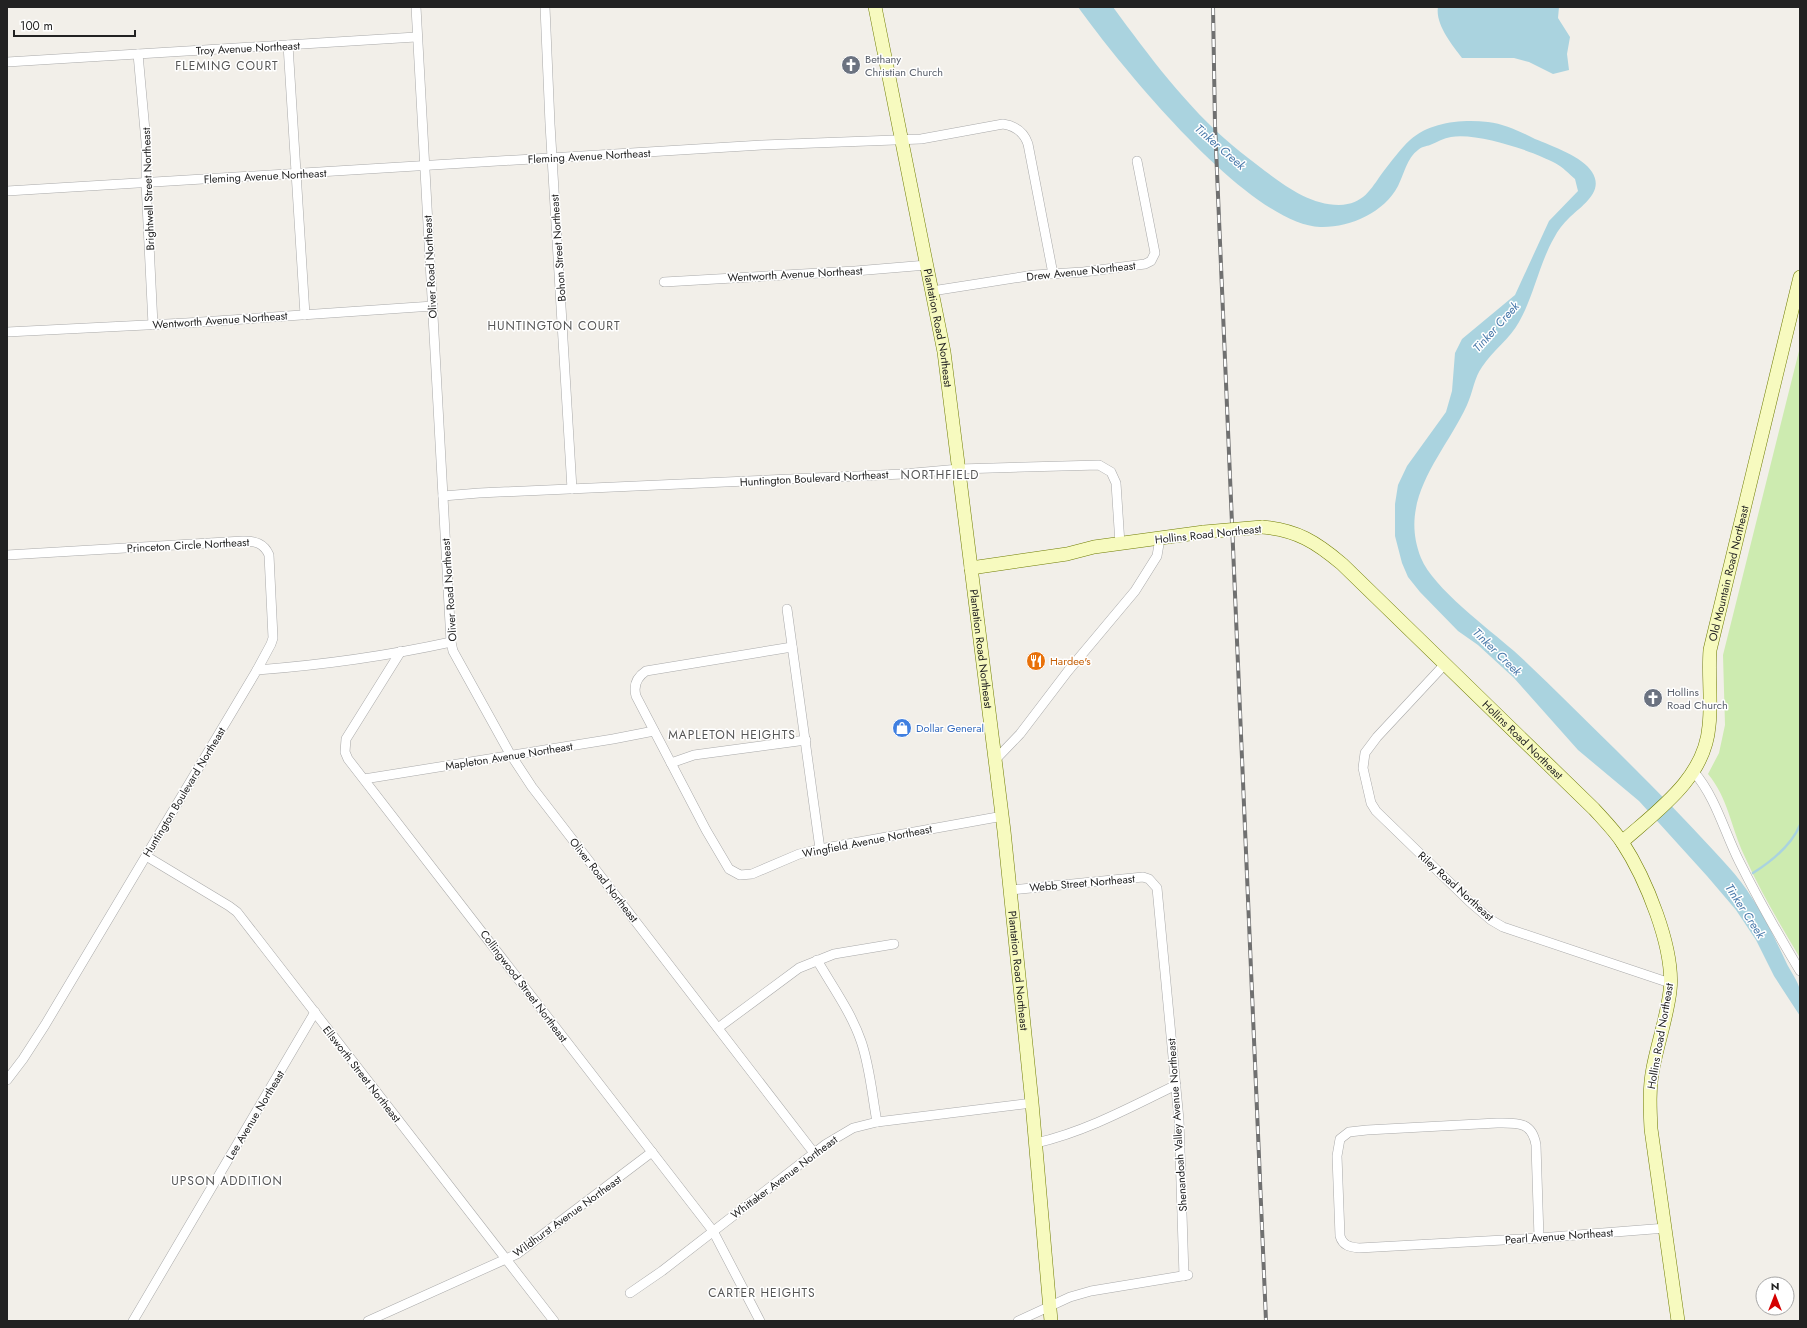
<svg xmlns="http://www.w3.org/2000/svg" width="1807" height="1328" viewBox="0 0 1807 1328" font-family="Jost,sans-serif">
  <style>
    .grass { fill: #cdebb0 }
    .water { fill: #aad3df }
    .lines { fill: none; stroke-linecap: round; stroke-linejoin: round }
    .stream { stroke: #aad3df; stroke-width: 2.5 }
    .street-casing { stroke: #a9a9a9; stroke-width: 10 }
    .secondary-casing { stroke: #707d05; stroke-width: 14 }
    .street { stroke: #fff; stroke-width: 9 }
    .secondary { stroke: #f7fabf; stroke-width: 13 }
    .rail-casing { stroke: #707070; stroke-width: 4 }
    .rail { stroke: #fff; stroke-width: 2.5; stroke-dasharray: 8; stroke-linecap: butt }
    .secondary-bridge-casing { stroke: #707d05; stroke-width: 14; stroke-linecap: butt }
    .secondary-bridge { stroke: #f7fabf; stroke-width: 13 }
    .labels { text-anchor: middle; stroke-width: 3; stroke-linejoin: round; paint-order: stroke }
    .street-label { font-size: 11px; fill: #222; stroke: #fff }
    .worship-label { font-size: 11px; fill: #5b616d; stroke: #fff; text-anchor: start }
    .food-label { font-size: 11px; fill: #c56008; stroke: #fff; text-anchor: start }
    .shop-label { font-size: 11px; fill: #366cbe; stroke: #fff; text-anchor: start }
    .neighbourhood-label { font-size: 12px; letter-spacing: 1px; fill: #555; stroke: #fff }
    .water-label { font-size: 12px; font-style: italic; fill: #4a7aab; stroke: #fff }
  </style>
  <rect width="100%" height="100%" fill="#f2efe9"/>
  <path class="grass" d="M1800 347V958C1780 924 1760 891 1744 855 1731 827 1728 798 1708 774L1719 753 1725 725 1723 655Z"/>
  <g class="water">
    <path d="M1078 7H1113C1149 56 1186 106 1232 145 1242 154 1254 162 1265 171 1286 187 1311 205 1339 205 1364 204 1370 190 1383 172 1391 162 1400 149 1410 140 1430 122 1462 119 1488 122 1505 124 1521 132 1535 139 1552 146 1583 157 1592 172 1605 192 1581 206 1569 218 1563 224 1558 230 1554 238 1539 264 1534 296 1519 322 1510 339 1493 350 1482 367 1474 378 1473 392 1467 405 1444 455 1397 498 1421 558 1433 588 1489 629 1514 651 1549 683 1582 717 1616 750 1649 783 1682 816 1714 851 1723 861 1733 871 1741 882 1760 907 1773 934 1786 962 1790 971 1799 982 1800 991 1801 999 1800 1008 1800 1016L1774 976 1756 940 1736 910 1707 876 1639 801 1578 750 1514 678 1478 645 1458 631 1420 592 1408 577 1402 563 1395 536V504L1398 485 1407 466 1446 412 1452 391 1455 353 1462 339 1515 295 1549 221 1578 191 1575 179C1569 174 1563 167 1555 163 1533 151 1476 132 1451 137 1444 138 1437 142 1430 145 1427 146 1421 147 1418 150 1407 158 1404 174 1398 186 1384 213 1349 228 1320 227 1248 224 1119 64 1078 7Z"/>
    <path d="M1438 7H1559L1558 18 1570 37 1567 54 1569 70 1553 74 1529 62 1514 58H1462C1452 45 1435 24 1438 7Z"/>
  </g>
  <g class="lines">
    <path class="stream" d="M1753 873C1772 861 1791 846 1800 825"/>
    <defs>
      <g id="street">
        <polyline points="416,7 451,642 453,651 509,752 532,787 814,1153"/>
        <polyline points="545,7 550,124 572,489"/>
        <polyline points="288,45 305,315"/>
        <polyline points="138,54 146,142 146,183 153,325"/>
        <polyline points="7,62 416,37"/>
        <path d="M7 191 762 145 921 139 1003 124C1016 126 1024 132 1028 144L1053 274"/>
        <polyline points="664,282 855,271 927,265"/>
        <polyline points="932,291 1034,275 1083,272 1145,264 1151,261 1155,253 1137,161"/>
        <polyline points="7,332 186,323 433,306"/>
        <polyline points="443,496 479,493 903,474 959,469 1099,465 1111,472 1116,483 1120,544"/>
        <path d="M7 555 243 541C255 541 264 543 269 555L273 638 271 644 257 670"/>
        <polyline points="787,609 820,849"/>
        <path d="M792 647 646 671C637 677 633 685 636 696L706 830 729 869 740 875 752 874 799 854 820 849 1003 816"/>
        <polyline points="401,651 346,739 345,752 348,759 713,1231 760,1321"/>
        <polyline points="1445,664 1377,737 1365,753 1363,768 1371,803 1376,811 1470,902 1491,920 1503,927 1670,983"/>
        <polyline points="995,760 1020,734 1068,671 1135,591 1157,556 1160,538"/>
        <polyline points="671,763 694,755 806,740"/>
        <path d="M1694 772C1716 798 1724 831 1739 861 1758 899 1779 936 1800 971"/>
        <polyline points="364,779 613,739 654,731"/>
        <polyline points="146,856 229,906 237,912 554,1321"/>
        <polyline points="1010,890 1143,877 1149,879 1157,888 1179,1120 1184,1276"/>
        <path d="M817 960C832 986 851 1012 861 1041 870 1067 872 1095 877 1122"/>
        <polyline points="718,1028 799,968 834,954 894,944"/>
        <path d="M7 1080 23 1059 45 1025 257 670C322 665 387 656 451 642"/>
        <path d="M1036 1143C1085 1132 1131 1107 1176 1085"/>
        <path d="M1539 1238 1536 1145C1532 1121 1517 1123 1497 1123L1367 1130 1349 1132 1340 1139 1337 1156 1340 1236C1343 1246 1350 1247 1359 1248L1539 1238 1666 1228"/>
        <polyline points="630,1293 662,1271 826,1144 853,1128 877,1122 1032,1103"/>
        <polyline points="133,1321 315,1012"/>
        <polyline points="368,1321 517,1254 652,1152"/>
        <polyline points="1018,1321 1070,1297 1091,1291 1188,1275"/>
      </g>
      <g id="secondary">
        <path id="s1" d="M875 7 944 352 1004 831 1032 1103 1051 1321"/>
        <path id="s2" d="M1262 527C1297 530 1316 542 1342 564L1594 809C1604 820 1614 830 1622 842 1645 877 1675 948 1670 991 1667 1017 1658 1042 1653 1068 1649 1088 1650 1109 1651 1129L1678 1321"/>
        <polyline points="971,568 1067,554 1094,547 1204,532"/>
        <path id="s3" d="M1622 842C1658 810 1705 778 1709 726 1712 701 1708 676 1710 650L1800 277"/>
      </g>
    </defs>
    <use href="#street" class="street-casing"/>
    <use href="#secondary" class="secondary-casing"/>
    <use href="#street" class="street"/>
    <use href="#secondary" class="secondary"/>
    <defs>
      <polyline id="rail" points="1213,7 1215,125 1266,1321"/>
    </defs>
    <use href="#rail" class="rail-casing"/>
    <use href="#rail" class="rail"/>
    <defs>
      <polyline id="secondary-bridge" points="1204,532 1262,527"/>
    </defs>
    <use href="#secondary-bridge" class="secondary-bridge-casing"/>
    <use href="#secondary-bridge" class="secondary-bridge"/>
  </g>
  <defs>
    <symbol id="church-disc" viewBox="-11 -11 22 22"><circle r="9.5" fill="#6b7280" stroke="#fff"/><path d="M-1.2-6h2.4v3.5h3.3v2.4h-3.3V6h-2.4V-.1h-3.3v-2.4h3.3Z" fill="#fff"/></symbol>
    <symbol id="restaurant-disc" viewBox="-11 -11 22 22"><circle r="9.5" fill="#e8710a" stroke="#fff"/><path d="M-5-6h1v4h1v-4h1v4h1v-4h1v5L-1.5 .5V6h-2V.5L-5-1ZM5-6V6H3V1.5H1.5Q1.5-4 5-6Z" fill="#fff"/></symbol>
    <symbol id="shop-disc" viewBox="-11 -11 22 22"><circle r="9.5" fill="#3f7fe0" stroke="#fff"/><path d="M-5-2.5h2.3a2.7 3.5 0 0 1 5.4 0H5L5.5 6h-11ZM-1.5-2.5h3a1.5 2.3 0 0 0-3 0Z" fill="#fff"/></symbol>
  </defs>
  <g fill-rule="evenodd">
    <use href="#church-disc" x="840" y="54" width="22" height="22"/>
    <use href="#restaurant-disc" x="1025" y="650" width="22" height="22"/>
    <use href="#church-disc" x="1642" y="687" width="22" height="22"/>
    <use href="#shop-disc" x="891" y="717" width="22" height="22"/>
  </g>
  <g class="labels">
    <g class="street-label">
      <text transform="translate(248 48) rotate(-3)" y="4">Troy Avenue Northeast</text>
      <text transform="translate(589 156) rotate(-3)" y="4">Fleming Avenue Northeast</text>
      <text transform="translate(265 176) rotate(-3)" y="4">Fleming Avenue Northeast</text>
      <text transform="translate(148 189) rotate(-92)" y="4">Brightwell Street Northeast</text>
      <text transform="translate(558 248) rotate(-94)" y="4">Bohon Street Northeast</text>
      <text transform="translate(430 267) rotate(-93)" y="4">Oliver Road Northeast</text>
      <text transform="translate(1081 271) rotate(-6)" y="4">Drew Avenue Northeast</text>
      <text transform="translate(795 274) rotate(-3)" y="4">Wentworth Avenue Northeast</text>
      <text transform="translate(220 320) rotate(-4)" y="4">Wentworth Avenue Northeast</text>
      <text dy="4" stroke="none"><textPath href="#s1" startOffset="327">Plantation Road Northeast</textPath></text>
      <text transform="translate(814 478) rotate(-3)" y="4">Huntington Boulevard Northeast</text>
      <text transform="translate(1208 534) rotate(-6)" y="4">Hollins Road Northeast</text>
      <text transform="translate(188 545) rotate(-3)" y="4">Princeton Circle Northeast</text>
      <text dy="4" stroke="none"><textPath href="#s3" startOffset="304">Old Mountain Road Northeast</textPath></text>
      <text transform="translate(449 590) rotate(-94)" y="4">Oliver Road Northeast</text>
      <text dy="4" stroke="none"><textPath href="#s1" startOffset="651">Plantation Road Northeast</textPath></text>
      <text dy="4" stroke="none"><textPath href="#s2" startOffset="342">Hollins Road Northeast</textPath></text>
      <text transform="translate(509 756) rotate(-9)" y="4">Mapleton Avenue Northeast</text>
      <text transform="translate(184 792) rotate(-59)" y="4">Huntington Boulevard Northeast</text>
      <text transform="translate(867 841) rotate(-11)" y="4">Wingfield Avenue Northeast</text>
      <text transform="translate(604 880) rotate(52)" y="4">Oliver Road Northeast</text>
      <text transform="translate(1082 883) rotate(-5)" y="4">Webb Street Northeast</text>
      <text transform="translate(1456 886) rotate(42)" y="4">Riley Road Northeast</text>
      <text dy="4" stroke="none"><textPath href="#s1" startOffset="975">Plantation Road Northeast</textPath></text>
      <text transform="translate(524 986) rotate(53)" y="4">Collingwood Street Northeast</text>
      <text transform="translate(1660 1036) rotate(-80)" y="4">Hollins Road Northeast</text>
      <text transform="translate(362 1074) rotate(52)" y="4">Ellsworth Street Northeast</text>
      <text transform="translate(255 1115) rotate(-59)" y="4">Lee Avenue Northeast</text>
      <text transform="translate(1177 1125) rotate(-94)" y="4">Shenandoah Valley Avenue Northeast</text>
      <text transform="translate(784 1177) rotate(-37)" y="4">Whittaker Avenue Northeast</text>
      <text transform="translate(567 1216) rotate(-36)" y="4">Wildhurst Avenue Northeast</text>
      <text transform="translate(1559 1236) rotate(-4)" y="4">Pearl Avenue Northeast</text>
    </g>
    <g class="worship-label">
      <text x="865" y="63">Bethany<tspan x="865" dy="13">Christian Church</tspan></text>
      <text x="1667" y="696">Hollins<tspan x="1667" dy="13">Road Church</tspan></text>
    </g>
    <g class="food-label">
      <text x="1050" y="665">Hardee's</text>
    </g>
    <g class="shop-label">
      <text x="916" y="732">Dollar General</text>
    </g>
    <g class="neighbourhood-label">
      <text x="227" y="70">FLEMING COURT</text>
      <text x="554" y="330">HUNTINGTON COURT</text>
      <text x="940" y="479">NORTHFIELD</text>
      <text x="732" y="739">MAPLETON HEIGHTS</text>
      <text x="227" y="1185">UPSON ADDITION</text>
      <text x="762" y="1297">CARTER HEIGHTS</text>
    </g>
    <g class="water-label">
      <text transform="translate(1220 147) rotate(41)" y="4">Tinker Creek</text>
      <text transform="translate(1496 327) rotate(-48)" y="4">Tinker Creek</text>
      <text transform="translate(1497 652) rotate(44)" y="4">Tinker Creek</text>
      <text transform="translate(1745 911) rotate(57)" y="4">Tinker Creek</text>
    </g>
  </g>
  <rect width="1807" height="1328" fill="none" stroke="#222222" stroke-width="16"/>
  <g transform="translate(1775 1296)"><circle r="19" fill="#ffffff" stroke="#a7a7a7"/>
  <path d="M0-3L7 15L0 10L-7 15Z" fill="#d40000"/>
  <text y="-6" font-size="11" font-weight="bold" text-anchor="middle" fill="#222222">N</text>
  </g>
  <path d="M14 30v6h121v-6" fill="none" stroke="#222222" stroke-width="2"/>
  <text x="20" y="30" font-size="12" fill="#222222" stroke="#ffffff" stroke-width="3" paint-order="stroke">100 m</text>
</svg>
